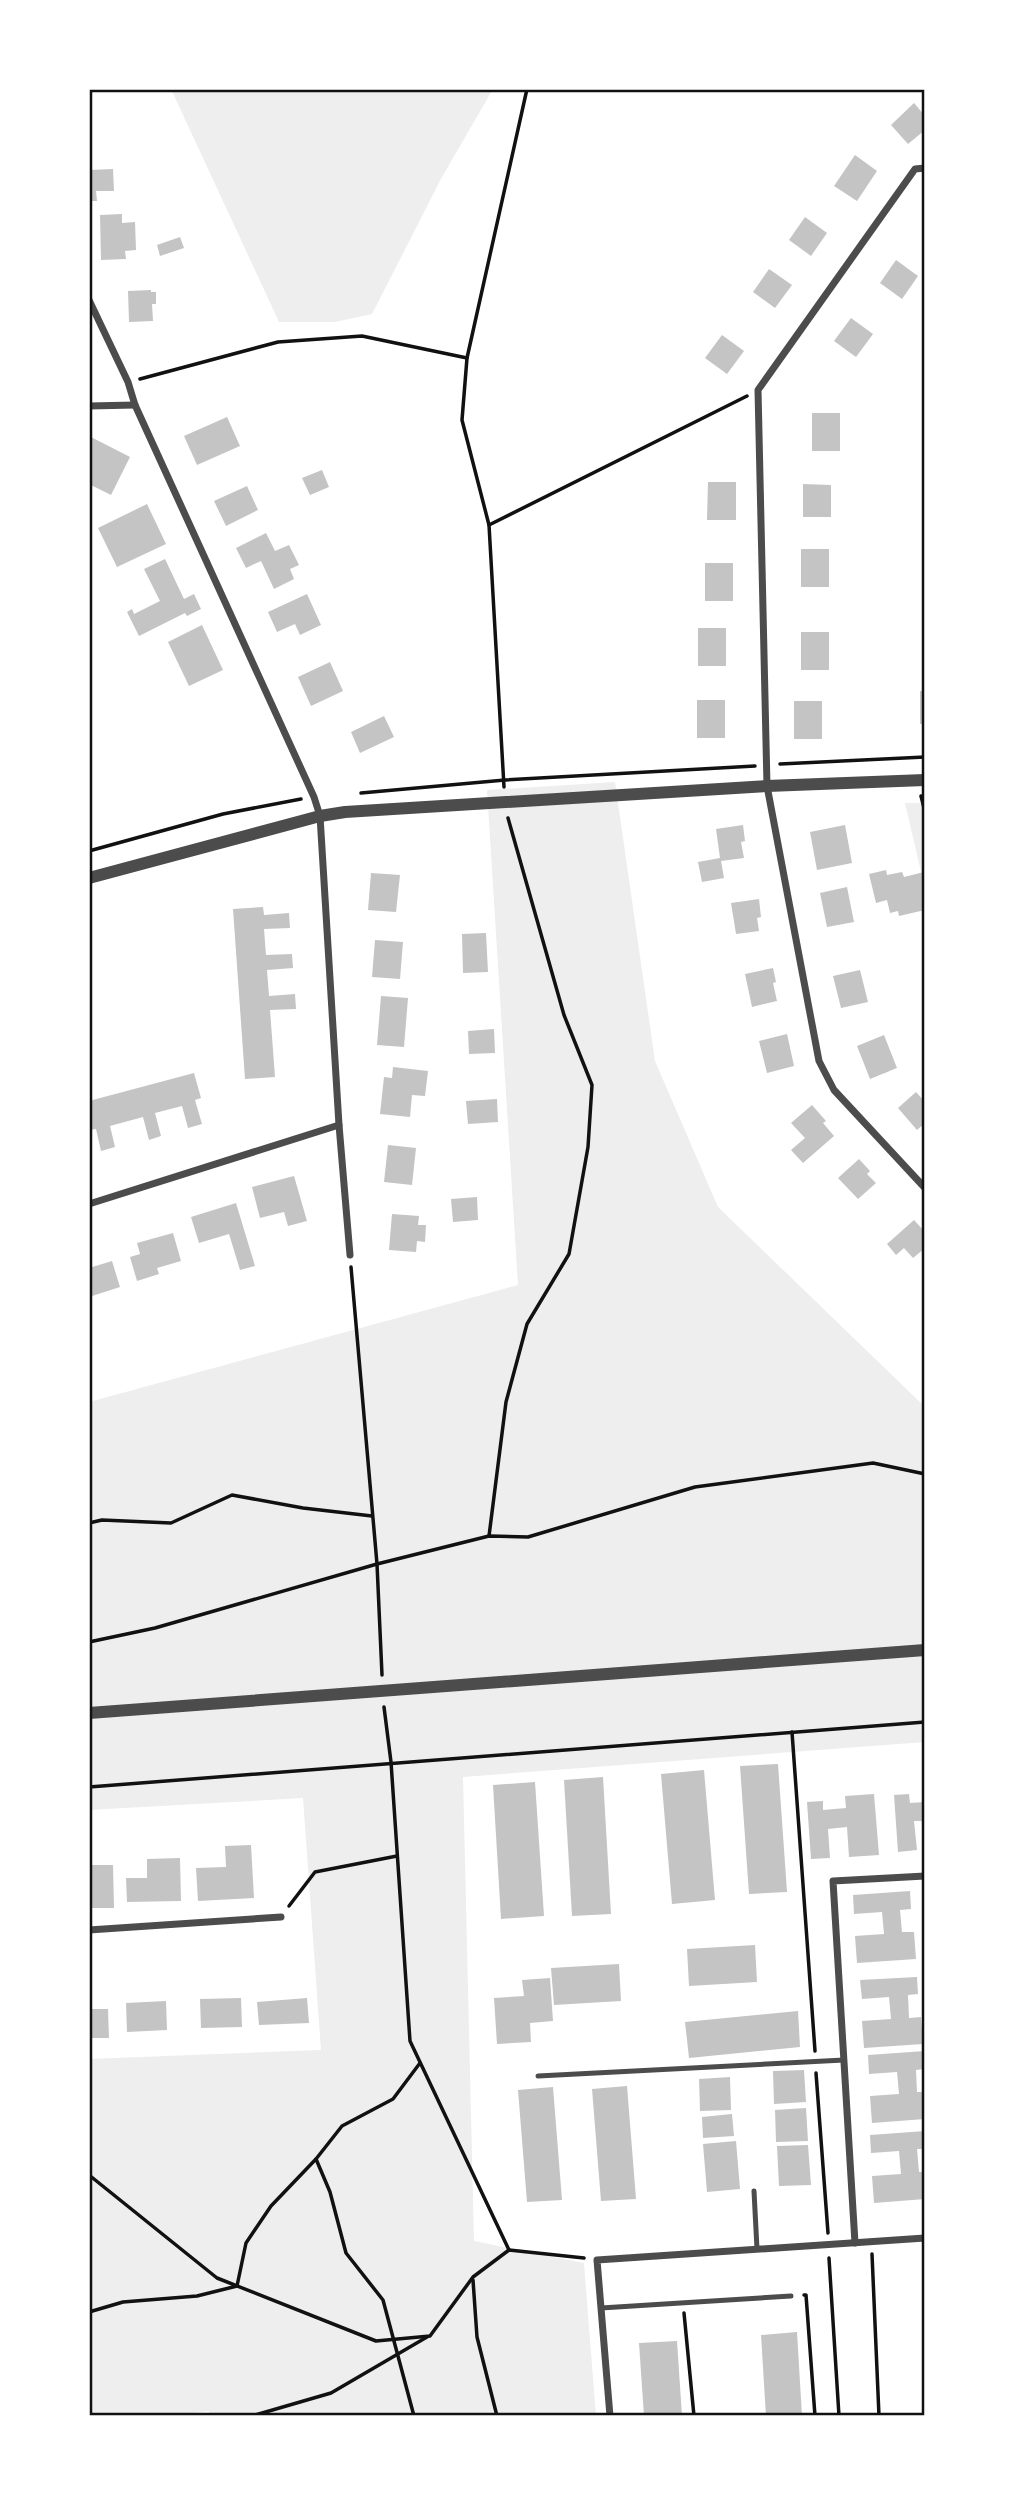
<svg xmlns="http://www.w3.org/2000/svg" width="1014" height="2505" viewBox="0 0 1014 2505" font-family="'Varela Round',sans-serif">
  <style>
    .green { fill: #eee }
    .building { fill: #c4c4c4 }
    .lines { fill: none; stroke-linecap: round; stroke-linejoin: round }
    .path { stroke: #111; stroke-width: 3.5 }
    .service { stroke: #4c4c4c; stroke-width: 5 }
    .minor { stroke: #4c4c4c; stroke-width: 7 }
    .tertiary { stroke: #4c4c4c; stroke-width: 12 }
    .neatline { fill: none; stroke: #111; stroke-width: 2.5 }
  </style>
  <rect width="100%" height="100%" fill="#fff"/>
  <g class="green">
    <polygon points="171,89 493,89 442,177 372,314 335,322 279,322"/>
    <polygon points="615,782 655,1061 718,1207 925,1407 925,1742 463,1777 474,2241 584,2263 596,2416 209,2416 209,2411 172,2416 89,2416 89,2059 321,2050 303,1798 89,1810 89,1402 518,1285 487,790"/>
    <polygon points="905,803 925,803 925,889"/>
  </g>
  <g class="building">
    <polygon points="914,103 925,116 925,130 908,144 891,125"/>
    <polygon points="855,155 877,171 857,201 834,186"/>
    <polygon points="113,169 114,191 96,191 97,201 89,201 89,170"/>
    <polygon points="122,214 122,223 135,222 136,250 125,251 126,259 101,260 100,215"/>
    <polygon points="805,217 827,233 811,256 789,240"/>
    <polygon points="180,237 184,248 160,256 157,245"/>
    <polygon points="896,260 918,276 902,299 880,283"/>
    <polygon points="769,269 792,285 775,308 753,292"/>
    <polygon points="151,290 151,292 156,292 156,304 152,304 153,321 129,322 128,291"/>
    <polygon points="851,318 873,334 856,357 834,341"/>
    <polygon points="722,335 744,351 727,374 705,358"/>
    <rect x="812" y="413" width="28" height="38"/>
    <polygon points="227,417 240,446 197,465 184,436"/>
    <polygon points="89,436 130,457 111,495 89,484"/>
    <polygon points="322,470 329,487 310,495 302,478"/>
    <polygon points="708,482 736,482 736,520 707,520"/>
    <polygon points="803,484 831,485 831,517 803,517"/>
    <polygon points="247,486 258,510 226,526 214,501"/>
    <polygon points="147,504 166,544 117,567 98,528"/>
    <polygon points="266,533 275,551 289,545 299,565 290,569 294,579 274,589 261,561 246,568 236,548"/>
    <rect x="801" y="549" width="28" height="38"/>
    <polygon points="165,559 184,599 194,594 201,609 187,616 185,613 139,636 127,612 132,609 134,614 160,601 144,569"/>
    <rect x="705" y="563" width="28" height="38"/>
    <polygon points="307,594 321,625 300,635 295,624 277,632 268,612"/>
    <polygon points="202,625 223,670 189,686 168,642"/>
    <rect x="698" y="628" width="28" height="38"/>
    <rect x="801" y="632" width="28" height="38"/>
    <polygon points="330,662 343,691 311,706 298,677"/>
    <rect x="920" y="691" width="5" height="33"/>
    <rect x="697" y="700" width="28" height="38"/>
    <rect x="794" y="701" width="28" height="38"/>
    <polygon points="384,716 394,737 360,753 351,732"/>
    <polygon points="743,825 745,841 741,842 744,858 721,861 724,878 702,882 698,862 720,858 716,829"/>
    <polygon points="845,825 852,863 817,870 810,832"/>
    <polygon points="886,870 887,875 902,872 904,877 924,872 925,910 899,916 898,911 890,913 887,900 876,903 869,874"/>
    <polygon points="371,873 400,875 396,912 368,910"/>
    <polygon points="847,887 854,922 827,927 820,893"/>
    <polygon points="759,899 761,917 757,918 759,931 736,934 731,903"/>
    <polygon points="263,907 264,915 289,913 290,928 264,929 266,955 292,954 293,968 267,970 269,996 295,994 296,1009 270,1010 275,1077 245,1079 233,909"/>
    <polygon points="486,933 488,972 463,973 462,934"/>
    <polygon points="375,940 403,942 400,979 372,977"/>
    <polygon points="773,968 776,982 773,983 777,1001 752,1007 745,974"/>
    <polygon points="860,970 868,1002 841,1008 833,976"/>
    <polygon points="381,996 408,998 404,1047 377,1045"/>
    <polygon points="494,1029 495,1053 469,1054 468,1031"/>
    <polygon points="787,1034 794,1066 767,1073 759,1041"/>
    <polygon points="884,1035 897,1068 870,1079 857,1046"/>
    <polygon points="393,1067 428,1071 425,1096 412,1095 410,1117 380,1114 384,1077 392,1078"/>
    <polygon points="194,1073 201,1098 195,1100 202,1124 188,1128 182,1106 155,1113 161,1136 149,1140 143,1117 110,1126 115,1147 101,1151 96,1129 89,1130 89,1101"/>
    <polygon points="916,1092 925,1102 925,1123 917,1130 898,1108"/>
    <polygon points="497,1099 498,1122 468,1124 466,1101"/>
    <polygon points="812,1105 826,1121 823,1123 834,1136 803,1163 791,1150 805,1138 791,1123"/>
    <polygon points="388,1145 416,1148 412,1185 384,1182"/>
    <polygon points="859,1159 870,1171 867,1174 876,1183 858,1199 838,1178"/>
    <polygon points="294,1176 307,1221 288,1226 284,1212 260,1218 252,1187"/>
    <polygon points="477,1197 478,1220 453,1222 451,1199"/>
    <polygon points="236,1203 255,1266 240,1270 229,1234 199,1243 191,1217"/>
    <polygon points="392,1214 419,1216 418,1225 426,1225 425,1242 417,1241 416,1252 389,1250"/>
    <polygon points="914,1220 924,1231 922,1233 925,1236 925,1248 913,1258 904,1248 896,1255 887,1244"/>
    <polygon points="173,1233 181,1261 157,1268 159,1274 137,1281 130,1257 140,1254 137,1243"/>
    <polygon points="112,1261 120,1287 89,1297 89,1268"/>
    <polygon points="778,1764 787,1892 749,1894 740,1766"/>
    <polygon points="704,1770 715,1900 672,1904 661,1774"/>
    <polygon points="603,1777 611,1914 572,1916 564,1780"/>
    <polygon points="535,1782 544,1916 501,1919 493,1785"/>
    <polygon points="874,1794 879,1855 849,1857 847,1827 828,1829 830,1858 811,1859 807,1802 823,1801 823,1810 846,1808 845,1796"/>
    <polygon points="909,1794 910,1803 925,1802 925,1821 914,1821 917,1850 898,1852 894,1795"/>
    <polygon points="251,1845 254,1898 198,1901 196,1868 226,1867 225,1846"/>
    <polygon points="180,1858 181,1901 127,1902 126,1878 147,1878 147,1859"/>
    <polygon points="89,1865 113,1865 114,1908 89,1908"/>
    <polygon points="910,1891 911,1909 900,1910 902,1932 914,1932 916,1959 857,1963 855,1936 884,1934 882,1912 854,1914 853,1895"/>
    <polygon points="755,1945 757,1982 689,1986 687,1949"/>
    <polygon points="619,1964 621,2001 554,2005 551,1968"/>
    <polygon points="917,1977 918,1994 908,1995 909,2018 921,2017 923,2044 864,2048 862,2021 891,2019 889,1997 862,1999 860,1980"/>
    <polygon points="550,1978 553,2021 530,2023 531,2042 497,2044 494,1998 524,1996 522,1980"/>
    <polygon points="241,1998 242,2027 201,2028 200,1999"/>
    <polygon points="307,1998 309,2023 259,2025 257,2002"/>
    <polygon points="166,2001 167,2030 127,2032 126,2003"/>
    <polygon points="89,2009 108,2009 109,2038 89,2038"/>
    <polygon points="798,2011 800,2047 689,2058 685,2022"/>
    <polygon points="925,2051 925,2069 916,2070 917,2092 925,2092 925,2119 872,2123 870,2096 899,2094 897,2072 869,2074 868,2055"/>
    <polygon points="804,2070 806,2102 774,2104 773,2071"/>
    <polygon points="730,2077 731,2110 700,2111 699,2079"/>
    <polygon points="627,2086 636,2199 601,2201 592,2089"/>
    <polygon points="553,2087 562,2200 527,2202 518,2090"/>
    <polygon points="806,2108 808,2141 776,2142 775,2110"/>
    <polygon points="732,2114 734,2136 703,2138 702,2117"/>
    <polygon points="925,2131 925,2149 917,2149 919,2172 925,2172 925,2199 874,2203 872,2176 901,2174 899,2151 871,2153 870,2135"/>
    <polygon points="736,2141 740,2189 707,2192 703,2144"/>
    <polygon points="808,2145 811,2185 779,2186 777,2146"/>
    <polygon points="797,2332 802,2416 766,2416 761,2335"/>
    <polygon points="677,2341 682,2416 644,2416 639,2343"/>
  </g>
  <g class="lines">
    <g class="path">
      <polyline points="140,379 278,342 362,336 467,358"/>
      <polyline points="489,525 747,396"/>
      <polyline points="780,764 925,757"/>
      <polyline points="504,787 489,525 462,420 467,358 527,89"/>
      <polyline points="361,793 505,780 755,766"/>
      <polyline points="921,796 925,812"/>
      <polyline points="89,851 223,814 301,799"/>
      <polyline points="351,1267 377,1564 382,1675"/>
      <polyline points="89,1523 102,1520 171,1523 232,1495 303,1508 372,1516"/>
      <polyline points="489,1536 506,1402 527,1324 569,1254 588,1147 592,1085 564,1015 508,818"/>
      <polyline points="89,1642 155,1628 377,1564 489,1536 528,1537 695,1487 873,1463 925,1474"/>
      <polyline points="384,1707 391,1762 410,2041 509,2250"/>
      <polyline points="792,1732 815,2051"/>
      <polyline points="89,1787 925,1722"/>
      <polyline points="289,1906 315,1872 397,1856"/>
      <polyline points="816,2073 828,2233"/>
      <polyline points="89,2175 217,2278 376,2341 430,2336 473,2277 509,2250 584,2258"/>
      <polyline points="872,2254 879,2416"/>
      <polyline points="829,2258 839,2416"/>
      <polyline points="473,2280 477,2337 497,2416"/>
      <polyline points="804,2295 806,2295 815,2416"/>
      <polyline points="89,2312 123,2302 197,2296 237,2286 246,2243 271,2206 316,2159"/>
      <polyline points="684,2313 694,2416"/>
      <polyline points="252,2416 331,2393 427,2337"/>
      <polyline points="414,2416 383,2300 346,2253 330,2192 316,2159 342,2126 393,2099 420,2063"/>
    </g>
    <g class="service">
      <polyline points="538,2076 844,2060"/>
      <polyline points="754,2191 757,2249"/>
      <polyline points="601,2308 791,2296"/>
    </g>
    <g class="minor">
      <polyline points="925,168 915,169 758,390 767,786 819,1061 834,1090 925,1188"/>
      <polyline points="89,300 128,382 135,405 314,797 320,816 339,1125 350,1255"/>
      <polyline points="89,406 135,405"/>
      <polyline points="89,1204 339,1125"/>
      <polyline points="89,1930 281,1917"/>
      <polyline points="855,2243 833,1881 925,1876"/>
      <polyline points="610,2416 597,2260 925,2238"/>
    </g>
    <g class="tertiary">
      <polyline points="89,878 320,816 345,812 767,786 925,780"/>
      <polyline points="89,1713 925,1650"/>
    </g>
  </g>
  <rect width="1014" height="2505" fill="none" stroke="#ffffff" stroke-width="182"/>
  <rect x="91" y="91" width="832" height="2323" class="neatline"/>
</svg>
